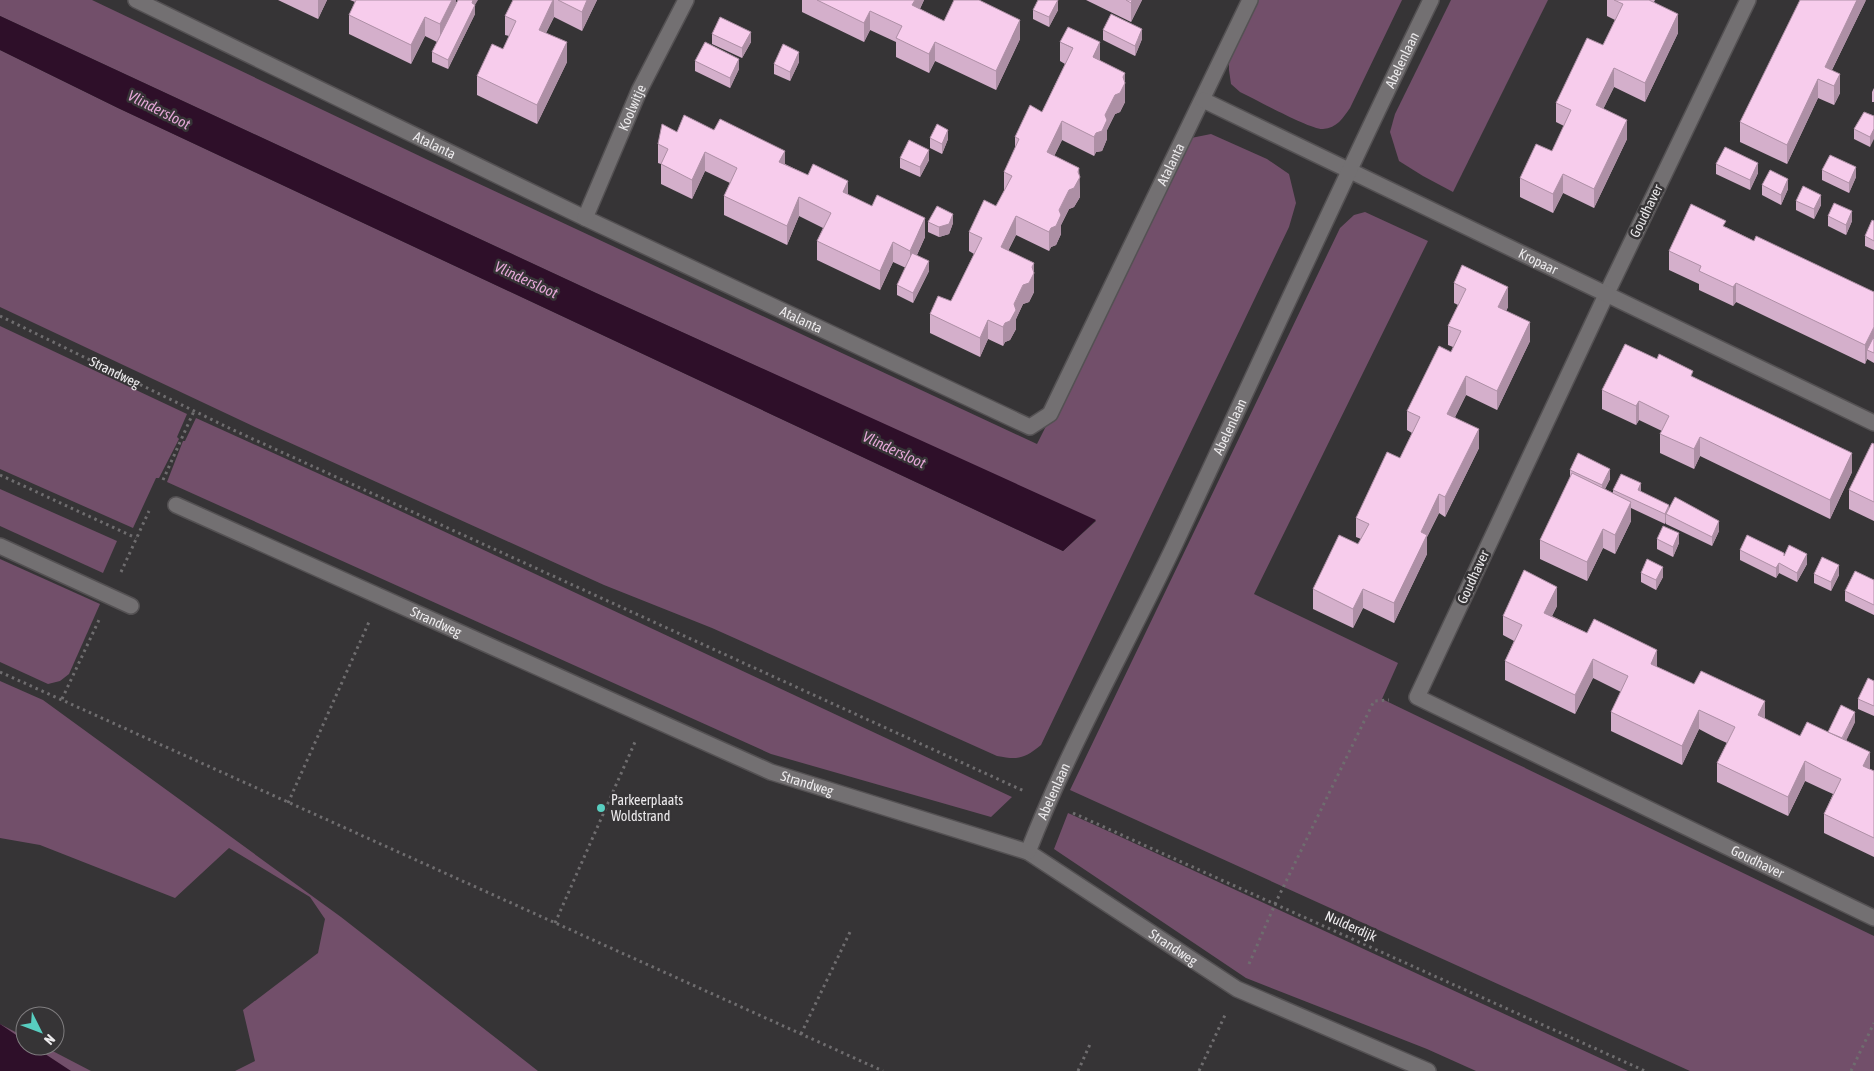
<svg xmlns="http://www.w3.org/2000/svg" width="1874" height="1071" viewBox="0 0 1874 1071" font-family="'Asap Condensed',sans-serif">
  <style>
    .green { fill: #724f6a }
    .water { fill: #2e0f29 }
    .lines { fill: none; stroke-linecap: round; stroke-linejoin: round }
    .service-casing { stroke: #545153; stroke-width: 18 }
    .minor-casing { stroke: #545153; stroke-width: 18 }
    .path { stroke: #6f6d6f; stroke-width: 3; stroke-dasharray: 2.5 4; stroke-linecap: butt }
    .service { stroke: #737072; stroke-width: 15 }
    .minor { stroke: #737072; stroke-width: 15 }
    .wall { fill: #d4afcb }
    .shaded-wall { fill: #ad8fa5 }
    .building { fill: #f7ccec; stroke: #ad8fa5 }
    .poi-dot { fill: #58cec0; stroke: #363436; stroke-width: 2 }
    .labels { text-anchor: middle; stroke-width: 5; stroke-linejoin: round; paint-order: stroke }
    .street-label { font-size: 14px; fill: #eceaec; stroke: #363436 }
    .poi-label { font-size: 14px; fill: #eceaec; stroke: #363436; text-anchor: start }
    .water-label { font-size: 15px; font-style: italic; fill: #e4a7d7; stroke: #363436 }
  </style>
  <rect width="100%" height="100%" fill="#363436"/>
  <g class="green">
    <path d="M0 0H92L428 160 1037 444 1191 138 1211 134 1267 159 1289 174 1296 203 1289 227 1041 745C1024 759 1018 760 997 756L712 628 604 585 255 427 0 307V50L118 108 1063 551 1096 521 596 293 0 16Z"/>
    <path d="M1255 0H1402L1350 108C1343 118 1337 128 1323 129 1311 130 1255 99 1240 92L1231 84 1229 70V53Z"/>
    <polygon points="1451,0 1548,0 1453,192 1423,176 1399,161 1390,132 1395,114"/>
    <polygon points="1365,212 1428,241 1254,594 1398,663 1382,699 1874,936 1874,1071 1690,1071 1070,790 1340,228 1354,215"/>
    <polygon points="0,326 187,414 177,437 179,439 159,478 156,478 133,528 0,469"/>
    <polygon points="196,418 381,502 1012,797 991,817 771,754 167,482 183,441 185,441"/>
    <polygon points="0,489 117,541 103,573 0,526"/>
    <polygon points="0,559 100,604 69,674 60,681 48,684 0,662"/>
    <polygon points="0,681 43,700 341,917 538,1071 235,1071 255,1061 243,1010 318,953 325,919 310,897 229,848 175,898 40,845 0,838"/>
    <polygon points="1068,813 1110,832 1628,1071 1476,1071 1427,1049 1246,978 1054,849"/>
    <polygon points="0,1024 25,1037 25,1046 43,1046 91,1071 0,1071"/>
  </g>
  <g class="water">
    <polygon points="0,16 596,293 1096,520 1063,551 118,108 0,50"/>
    <polygon points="0,1024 25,1041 25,1046 33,1046 71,1071 0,1071"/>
  </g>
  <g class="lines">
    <defs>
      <polyline id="service" points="0,546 131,606"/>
      <g id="minor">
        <path id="s2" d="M136 0 585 218 1030 427 1050 414 1250 0"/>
        <path id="s3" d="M1748 0 1606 295 1417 697 1874 918"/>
        <path id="s4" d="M1203 100 1874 423"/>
        <path id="s5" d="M585 218 639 91 686 0"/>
        <path id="s6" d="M176 505 771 772 1028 852 1237 989 1428 1071"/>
        <path id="s7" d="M1028 852C1069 746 1126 647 1175 544 1260 363 1343 180 1431 0"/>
      </g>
    </defs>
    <use href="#service" class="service-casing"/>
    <use href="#minor" class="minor-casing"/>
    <g class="path">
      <path id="s1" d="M0 316 231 429 1024 791"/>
      <polyline points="0,475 136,538"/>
      <polyline points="163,480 194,411"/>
      <polyline points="121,572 149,511"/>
      <polyline points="0,672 883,1071"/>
      <polyline points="62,699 99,620"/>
      <polyline points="288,803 369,622"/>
      <polyline points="1073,813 1645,1071"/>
      <polyline points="555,923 635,742"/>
      <polyline points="1249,964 1275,904 1374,701 1389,700"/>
      <polyline points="801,1034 851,930"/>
      <polyline points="1078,1071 1091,1042"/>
      <polyline points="1199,1071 1226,1013"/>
      <polyline points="1851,1071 1874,1023"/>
    </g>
    <use href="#service" class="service"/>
    <use href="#minor" class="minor"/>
  </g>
  <g class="wall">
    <polygon points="278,0 327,0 318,19"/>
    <polygon points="350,0 456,0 456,2 475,5 475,14 448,69 432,62 432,52 437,42 425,36 411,64 349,34 349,15 355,2"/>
    <polygon points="513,0 597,0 582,31 554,17 546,33 567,62 537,124 477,95 477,76 503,49 509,36 505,35 505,16"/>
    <polygon points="802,0 924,0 920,9 944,21 1020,39 996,90 935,61 929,73 896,57 896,42 870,30 864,42 802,12"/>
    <polygon points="1086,0 1142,0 1131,22"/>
    <polygon points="1607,0 1655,0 1654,2 1678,33 1645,102 1614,87 1603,109 1627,139 1594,208 1563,193 1553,213 1520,197 1520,178 1552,151 1564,126 1556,122 1556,103 1603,45 1615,20 1607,16"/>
    <polygon points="1866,0 1832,70 1840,93 1834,105 1818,98 1787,164 1740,142 1740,122"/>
    <polygon points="1033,10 1058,10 1049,27 1033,19"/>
    <polygon points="1103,30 1142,39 1135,56 1103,40"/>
    <polygon points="712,34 751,42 742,58 712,44"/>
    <polygon points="1060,42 1125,73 1125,102 1120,112 1115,114 1107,130 1107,139 1102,151 1096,152 1094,156 1062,140 1054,156 1079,168 1080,197 1074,207 1069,209 1061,225 1061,234 1056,245 1051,247 1049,251 1016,235 1008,251 1034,263 1034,292 1029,302 1023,304 1016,319 1016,329 1010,340 1005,342 1003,346 988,339 980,357 930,333 930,314 951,301 974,254 969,251 969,232 996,206 1004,191 1004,172 1015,150 1015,137 1042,112 1065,64 1060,61"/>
    <polygon points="695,61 739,69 730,88 695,71"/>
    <polygon points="799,62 790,81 774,74 774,64"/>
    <polygon points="1874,88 1874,102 1872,102 1872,92"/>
    <polygon points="1874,116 1870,147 1854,139 1854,129"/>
    <polygon points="677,132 785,164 848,195 925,237 917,255 929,271 913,303 897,295 897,285 906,268 893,262 880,290 817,260 817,241 823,228 799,216 787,245 724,215 724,196 730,183 705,171 692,199 661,184 661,164 658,163 658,144"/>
    <polygon points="930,138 948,139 942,154 930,148"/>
    <polygon points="900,158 929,160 920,177 900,168"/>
    <polygon points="1716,164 1758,173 1750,190 1716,174"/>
    <polygon points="1822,170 1856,177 1849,193 1822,180"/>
    <polygon points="1762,185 1788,189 1781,205 1762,195"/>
    <polygon points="1796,201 1821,205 1814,219 1796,210"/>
    <polygon points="1828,216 1852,221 1846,235 1828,226"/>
    <polygon points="1874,221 1874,250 1865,246 1865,236"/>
    <polygon points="928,222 953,223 949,234 939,237 928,232"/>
    <polygon points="1726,227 1754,241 1874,292 1874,363 1867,359 1865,364 1736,302 1733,306 1699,290 1699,284 1669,270 1669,251"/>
    <polygon points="1454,283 1508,307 1506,311 1530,341 1497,410 1466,395 1455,417 1479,448 1445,517 1439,513 1427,537 1427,554 1394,623 1363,608 1353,628 1313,609 1313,589 1358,544 1361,539 1356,537 1356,518 1400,458 1412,433 1407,430 1407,411 1451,352 1453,347 1448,345 1448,326 1458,305 1454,303"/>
    <polygon points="1693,377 1852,472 1830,519 1700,456 1694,469 1660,453 1660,434 1662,431 1639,420 1636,425 1602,409 1602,390"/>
    <polygon points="1874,444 1874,521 1849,509 1849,490"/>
    <polygon points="1570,470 1610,479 1605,489 1613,493 1613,490 1641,492 1669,508 1719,531 1712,546 1666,524 1666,521 1665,524 1631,508 1631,521 1615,554 1603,548 1587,581 1540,559 1540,540 1570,478"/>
    <polygon points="1657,539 1679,543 1673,557 1657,549"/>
    <polygon points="1740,550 1784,555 1807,564 1797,582 1779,573 1776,578 1740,560"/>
    <polygon points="1641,573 1663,577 1656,590 1641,582"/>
    <polygon points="1814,574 1839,575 1831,591 1814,583"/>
    <polygon points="1874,580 1874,615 1845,601 1845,591"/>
    <polygon points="1557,606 1552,616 1800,736 1828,732 1855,722 1846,740 1870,769 1874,771 1874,857 1824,833 1824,814 1833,794 1822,789 1805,781 1788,816 1717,782 1717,763 1727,743 1716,738 1699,729 1682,765 1611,731 1611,712 1621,692 1593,678 1575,714 1505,680 1505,661 1514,641 1503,635 1503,616"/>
    <polygon points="1874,681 1874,716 1858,709 1858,699"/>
  </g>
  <g class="shaded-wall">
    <polygon points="318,0 327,0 318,19"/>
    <polygon points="452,0 456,0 456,11 440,44 440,24"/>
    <polygon points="473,0 478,0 475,5 475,14 448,69 448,60"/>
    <polygon points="553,0 554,0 554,17 546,33 539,30"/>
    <polygon points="587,0 597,0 582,31 582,12"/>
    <polygon points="915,0 924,0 912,24 912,5"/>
    <polygon points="1058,0 1058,10 1049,27 1049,17"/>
    <polygon points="1132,0 1142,0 1131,22 1131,3"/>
    <polygon points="1857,0 1866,0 1826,82 1825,67"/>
    <polygon points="870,11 870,30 864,42 864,23"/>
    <polygon points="1678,14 1678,33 1645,102 1645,83"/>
    <polygon points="425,17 425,36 411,64 411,45"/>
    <polygon points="1020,20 1020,39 996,90 996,71"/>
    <polygon points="1142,29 1142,39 1135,56 1135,46"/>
    <polygon points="751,32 751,42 742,58 742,48"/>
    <polygon points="567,42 567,62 537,124 537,105"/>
    <polygon points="935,42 935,61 929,73 929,54"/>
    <polygon points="1100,42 1100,61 1093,57"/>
    <polygon points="799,52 799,62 790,81 790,72"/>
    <polygon points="739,59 739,69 730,88 730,78"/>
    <polygon points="1614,68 1614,87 1596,124 1596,105"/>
    <polygon points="1125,73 1125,102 1120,112 1115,114 1107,130 1107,139 1102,151 1096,152 1094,156 1094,137"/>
    <polygon points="1840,74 1840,93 1834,105 1834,86"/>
    <polygon points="1818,79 1818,98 1787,164 1787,145"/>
    <polygon points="1627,120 1627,139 1594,208 1594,189"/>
    <polygon points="1062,121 1062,140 1047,171 1047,152"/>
    <polygon points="1874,129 1874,139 1870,147 1870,137"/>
    <polygon points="948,130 948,139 942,154 942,144"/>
    <polygon points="929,150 929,160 920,177 920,167"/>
    <polygon points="785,151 785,170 779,162"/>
    <polygon points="705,152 705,171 692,199 692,180"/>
    <polygon points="1758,163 1758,173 1750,190 1750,180"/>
    <polygon points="1856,167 1856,177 1849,193 1849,183"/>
    <polygon points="1079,168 1080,197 1074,207 1069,209 1061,225 1061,234 1056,245 1051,247 1049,251 1049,232"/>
    <polygon points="1563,174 1563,193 1553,213 1553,194"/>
    <polygon points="1788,179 1788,189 1781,205 1781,195"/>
    <polygon points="848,181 848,200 843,192"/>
    <polygon points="1821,195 1821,205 1814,219 1814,209"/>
    <polygon points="799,197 799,216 787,245 787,226"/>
    <polygon points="1852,211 1852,221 1846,235 1846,225"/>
    <polygon points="953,214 953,223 949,234 939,237 939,227"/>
    <polygon points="1016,216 1016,235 1008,251 1001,247"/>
    <polygon points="925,218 925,237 910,270 910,251"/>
    <polygon points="893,242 893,262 880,290 880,271"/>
    <polygon points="929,261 929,271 913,303 913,293"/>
    <polygon points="1034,263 1034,292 1029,302 1023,304 1016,319 1016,329 1010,340 1005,342 1003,346 1003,327"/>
    <polygon points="1736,283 1736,302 1733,306 1733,287"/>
    <polygon points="1508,287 1508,307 1498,326 1498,307"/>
    <polygon points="988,320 988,339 980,357 980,338"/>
    <polygon points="1530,322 1530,341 1497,410 1497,391"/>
    <polygon points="1874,327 1874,346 1867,350 1867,359 1865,364 1865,345"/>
    <polygon points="1466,376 1466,395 1447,433 1447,414"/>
    <polygon points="1639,401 1639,420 1636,425 1636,406"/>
    <polygon points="1479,429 1479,448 1445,517 1445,497"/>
    <polygon points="1700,437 1700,456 1694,469 1694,449"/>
    <polygon points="1852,453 1852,472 1830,519 1830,500"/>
    <polygon points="1610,469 1610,479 1602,495 1602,485"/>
    <polygon points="1641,483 1641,493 1638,490"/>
    <polygon points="1439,494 1439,513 1427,537 1427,554 1394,623 1394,603 1421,532"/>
    <polygon points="1631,502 1631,521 1615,554 1615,535"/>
    <polygon points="1669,505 1669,515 1666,514 1666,521 1665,524 1665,514"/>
    <polygon points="1719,521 1719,531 1712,546 1712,537"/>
    <polygon points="1603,529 1603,548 1587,581 1587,562"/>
    <polygon points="1679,533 1679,543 1673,557 1673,547"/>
    <polygon points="1807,554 1807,564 1797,582 1797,573"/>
    <polygon points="1779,563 1779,573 1776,578 1776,568"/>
    <polygon points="1839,565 1839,575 1831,591 1831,582"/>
    <polygon points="1663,567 1663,577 1656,590 1656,580"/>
    <polygon points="1557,587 1557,606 1544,632 1544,613"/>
    <polygon points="1363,589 1363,608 1353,628 1353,609"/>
    <polygon points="1657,650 1657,669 1651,664"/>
    <polygon points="1593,659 1593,678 1575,714 1575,695"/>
    <polygon points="1765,701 1765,720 1758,715"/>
    <polygon points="1699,710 1699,729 1682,765 1682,746"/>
    <polygon points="1855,712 1855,722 1839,756 1839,746"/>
    <polygon points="1870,752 1870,771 1863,766"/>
    <polygon points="1805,761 1805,781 1788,816 1788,797"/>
  </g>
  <g class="building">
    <polygon points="356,0 452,0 440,24 425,17 411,45 349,15"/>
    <polygon points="458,0 473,0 472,3 475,5 448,60 432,52"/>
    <polygon points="513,0 553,0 539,30 567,42 537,105 477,76 492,44 503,49 516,21 505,16"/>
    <polygon points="558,0 587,0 582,12"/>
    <polygon points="817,0 915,0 912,5 944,21 954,0 979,0 1020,20 996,71 935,42 929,54 896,38 902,26 870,11 864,23"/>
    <polygon points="1038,0 1058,0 1049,17 1033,10"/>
    <polygon points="1126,0 1132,0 1131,3"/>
    <polygon points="1614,0 1649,0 1678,14 1645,83 1614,68 1596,105 1627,120 1594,189 1563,174 1553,194 1520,178 1536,144 1552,151 1571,110 1556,103 1587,38 1603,45 1623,4"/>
    <polygon points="1800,0 1857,0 1825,67 1840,74 1834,86 1818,79 1787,145 1740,122"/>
    <polygon points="1111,14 1142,29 1135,46 1103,30"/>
    <polygon points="720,17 751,32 742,48 712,34"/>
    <polygon points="1068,27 1100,42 1093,57 1125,73 1123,77 1125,83 1120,93 1115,95 1105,115 1107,120 1102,131 1096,133 1094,137 1062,121 1047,152 1079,168 1078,172 1080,177 1074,188 1069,190 1059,210 1061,215 1056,226 1051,228 1049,232 1016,216 1001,247 1034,263 1032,267 1034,273 1029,283 1023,285 1014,304 1016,310 1010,321 1005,323 1003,327 988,320 980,338 930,314 938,296 951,301 982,238 969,232 984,200 996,206 1012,176 1004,172 1019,139 1015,137 1030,105 1042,112 1073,48 1060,42"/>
    <polygon points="705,42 739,59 730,78 695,61"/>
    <polygon points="783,44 799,52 790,72 774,64"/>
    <polygon points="1864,112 1874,116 1874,129 1870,137 1854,129"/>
    <polygon points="684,115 714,130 720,119 785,151 779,162 808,175 813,164 848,181 843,192 872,206 877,195 925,218 910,251 893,242 880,271 817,241 831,213 799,197 787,226 724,196 737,168 705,152 692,180 661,164 668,149 658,144 662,124 677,132"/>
    <polygon points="937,124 948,130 942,144 930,138"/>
    <polygon points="909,140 929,150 920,167 900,158"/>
    <polygon points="1725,147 1758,163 1750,180 1716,164"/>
    <polygon points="1830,155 1856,167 1849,183 1822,170"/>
    <polygon points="1770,170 1788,179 1781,195 1762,185"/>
    <polygon points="1803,186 1821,195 1814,209 1796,201"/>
    <polygon points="1834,203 1852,211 1846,225 1828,216"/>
    <polygon points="1691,204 1726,221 1723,226 1754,241 1756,236 1874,292 1874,327 1865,345 1736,283 1733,287 1699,271 1701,266 1669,251"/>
    <polygon points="937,206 953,214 949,224 939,227 928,222"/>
    <polygon points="1872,220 1874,221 1874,241 1865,236"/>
    <polygon points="912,253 929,261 913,293 897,285"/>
    <polygon points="1462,265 1508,287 1498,307 1530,322 1497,391 1466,376 1447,414 1479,429 1445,497 1439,494 1421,532 1427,535 1394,603 1363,589 1353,609 1313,589 1339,535 1358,544 1369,524 1356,518 1387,452 1400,458 1420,417 1407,411 1439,346 1451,352 1461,331 1448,326 1466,289 1454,283"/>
    <polygon points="1873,338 1874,339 1874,353 1867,350"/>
    <polygon points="1625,344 1657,359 1659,354 1693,371 1691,376 1852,453 1830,500 1700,437 1694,449 1660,434 1669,416 1639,401 1636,406 1602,390"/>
    <polygon points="1872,443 1874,444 1874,502 1849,490"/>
    <polygon points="1578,453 1610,469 1602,485 1570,470"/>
    <polygon points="1572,473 1631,502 1615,535 1603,529 1587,562 1540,540"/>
    <polygon points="1621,474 1641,483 1638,490 1669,505 1665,514 1613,490"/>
    <polygon points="1675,497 1719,521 1712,537 1666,514"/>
    <polygon points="1663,526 1679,533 1673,547 1657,539"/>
    <polygon points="1747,535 1784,553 1784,556 1789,545 1807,554 1797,573 1779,563 1776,568 1740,550"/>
    <polygon points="1822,557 1839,565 1831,582 1814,574"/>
    <polygon points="1647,559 1663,567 1656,580 1641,573"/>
    <polygon points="1524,570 1557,587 1544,613 1587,633 1594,619 1657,650 1651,664 1694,684 1701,671 1765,701 1758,715 1800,736 1807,722 1870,752 1863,766 1874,771 1874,838 1824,814 1841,779 1822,770 1805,761 1788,797 1717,763 1735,727 1716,718 1699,710 1682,746 1611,712 1628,676 1611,668 1593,659 1575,695 1505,661 1522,625 1503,616"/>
    <polygon points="1855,571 1874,580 1874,605 1845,591"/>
    <polygon points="1868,678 1874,681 1874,706 1858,699"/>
    <polygon points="1841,705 1855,712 1842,738 1828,732"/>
  </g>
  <circle class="poi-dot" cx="601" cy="808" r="5"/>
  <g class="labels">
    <g class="street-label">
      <text dy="5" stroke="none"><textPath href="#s7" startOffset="876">Abelenlaan</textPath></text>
      <text dy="5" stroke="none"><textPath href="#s5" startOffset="120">Koolwitje</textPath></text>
      <text dy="5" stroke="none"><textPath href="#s2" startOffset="332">Atalanta</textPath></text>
      <text dy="5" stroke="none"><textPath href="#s2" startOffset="1292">Atalanta</textPath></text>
      <text transform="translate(1646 211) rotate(-64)" y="5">Goudhaver</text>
      <text dy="5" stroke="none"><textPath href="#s4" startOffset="372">Kropaar</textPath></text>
      <text dy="5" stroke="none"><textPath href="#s2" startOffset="738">Atalanta</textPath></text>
      <text dy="5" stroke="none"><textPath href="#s1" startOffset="128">Strandweg</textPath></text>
      <text dy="5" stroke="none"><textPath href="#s7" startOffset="471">Abelenlaan</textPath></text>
      <text transform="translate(1473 577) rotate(-65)" y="5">Goudhaver</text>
      <text dy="5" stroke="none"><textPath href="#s6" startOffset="285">Strandweg</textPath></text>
      <text dy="5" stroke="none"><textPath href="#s6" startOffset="690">Strandweg</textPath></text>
      <text dy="5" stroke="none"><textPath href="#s7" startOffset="66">Abelenlaan</textPath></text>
      <text dy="5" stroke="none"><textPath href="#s3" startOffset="1150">Goudhaver</textPath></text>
      <text transform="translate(1351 926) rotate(24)" y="5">Nulderdijk</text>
      <text dy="5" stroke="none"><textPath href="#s6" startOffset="1095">Strandweg</textPath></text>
    </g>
    <g class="poi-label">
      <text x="611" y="805">Parkeerplaats<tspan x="611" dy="16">Woldstrand</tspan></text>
    </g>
    <g class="water-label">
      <text transform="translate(159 110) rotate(27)" y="5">Vlindersloot</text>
      <text transform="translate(526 280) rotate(25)" y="5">Vlindersloot</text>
      <text transform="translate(894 450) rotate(25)" y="5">Vlindersloot</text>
    </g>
  </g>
  <g transform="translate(40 1031) rotate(132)"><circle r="24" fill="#363436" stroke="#7f7d7f"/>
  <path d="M0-4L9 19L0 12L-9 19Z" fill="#58cec0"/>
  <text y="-8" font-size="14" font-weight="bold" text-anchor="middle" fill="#eceaec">N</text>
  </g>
</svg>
